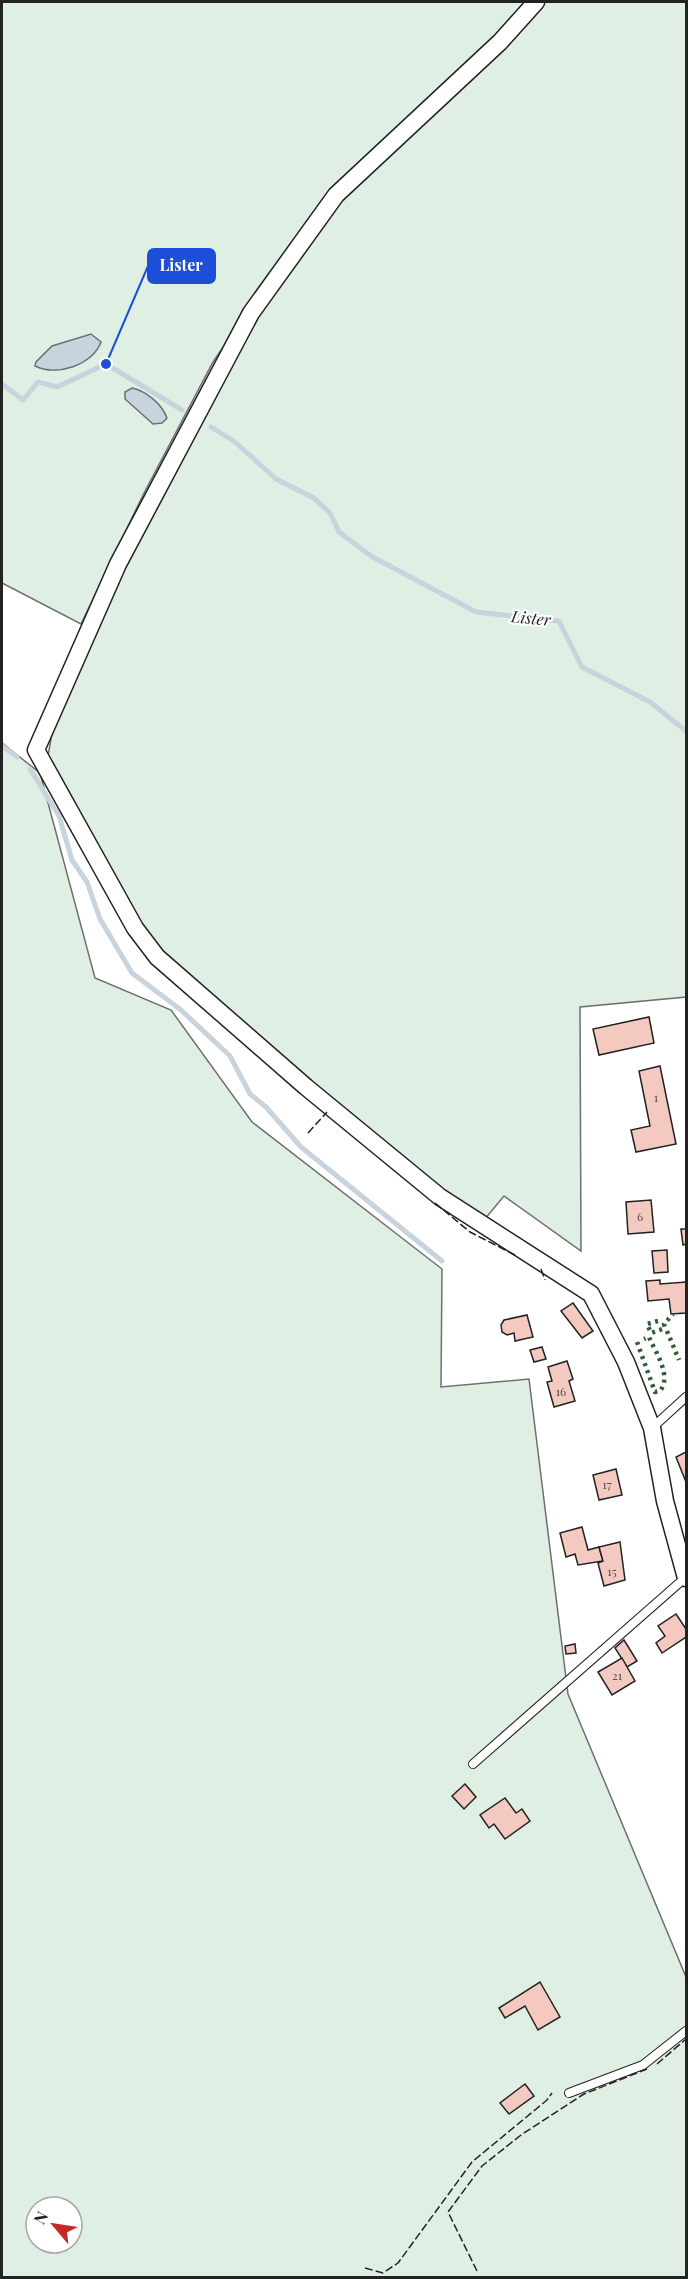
<svg xmlns="http://www.w3.org/2000/svg" width="688" height="2279" viewBox="0 0 688 2279" font-family="'Playfair Display',serif">
  <style>
    .green { fill: #e0efe3; stroke: #6f6f6f; stroke-width: 1.5; fill-rule: evenodd }
    .water { fill: #c7d3dd; stroke: #6f6f6f; stroke-width: 1.5 }
    .lines { fill: none; stroke-linecap: round; stroke-linejoin: round }
    .stream { stroke: #c7d3dd; stroke-width: 5 }
    .building { fill: #f3c9c0; stroke: #222; stroke-width: 1.5 }
    .service-casing { stroke: #222; stroke-width: 10 }
    .minor-casing { stroke: #222; stroke-width: 19 }
    .service { stroke: #fff; stroke-width: 8 }
    .minor { stroke: #fff; stroke-width: 16 }
    .hedge { stroke: #2f5e38; stroke-width: 4.5; stroke-dasharray: 3 4.5; stroke-linecap: butt }
    .fence { stroke: #222; stroke-width: 1.5; stroke-dasharray: 8 3; stroke-linecap: butt }
    .labels { text-anchor: middle; stroke-width: 4.5; stroke-linejoin: round; paint-order: stroke }
    .number-label { font-size: 12px; fill: #564c4a }
    .water-label { font-size: 16px; font-style: italic; fill: #222; stroke: #fff }
    .leader { fill: none; stroke: #1d4ed8; stroke-width: 2 }
    .callout-dot { fill: #1d4ed8; stroke: #fff; stroke-width: 2 }
    .callout { fill: #1d4ed8; stroke: #1d4ed8; stroke-width: 2 }
    .callout-label { font-size: 16px; text-anchor: middle; font-weight: bold; fill: #fff }
  </style>
  <rect width="100%" height="100%" fill="#fff"/>
  <g class="green">
    <polygon points="2,2 526,2 508,24 330,192 213,362 143,495 81,624 2,583"/>
    <polygon points="543,2 686,2 686,997 580,1007 581,1251 504,1196 484,1220 443,1195 193,985 138,925 48,756 52,733 129,557 255,319 337,202"/>
    <path d="M2 743 40 773 95 978 171 1010 252 1122 442 1269 441 1387 529 1379 568 1694 686 1977V2277H2ZM36 2207H72V2243H36Z"/>
  </g>
  <g class="water">
    <path d="M91 334 101 342C93 365 56 377 35 366L36 362 52 346Z"/>
    <path d="M132 388C146 391 162 404 167 418L162 423 153 424 125 399V392Z"/>
  </g>
  <g class="lines">
    <g class="stream">
      <polyline points="2,384 23,400 38,382 57,387 106,364 182,410"/>
      <polyline points="211,427 235,442 276,479 314,498 330,513 339,532 371,556 476,612 559,621 582,667 650,702 686,731"/>
      <polyline points="2,746 17,757"/>
      <polyline points="30,769 59,816 72,860 87,882 100,919 132,973 181,1010 230,1056 250,1094 266,1107 301,1147 442,1261"/>
    </g>
  </g>
  <g class="building">
    <polygon points="649,1017 654,1043 599,1055 593,1029"/>
    <polygon points="660,1066 676,1144 636,1152 631,1130 650,1126 639,1071"/>
    <polygon points="651,1200 654,1232 628,1234 626,1202"/>
    <polygon points="681,1229 686,1229 686,1244 683,1245"/>
    <polygon points="667,1250 668,1272 654,1273 652,1251"/>
    <polygon points="660,1280 660,1284 686,1282 686,1313 671,1314 669,1299 648,1301 646,1281"/>
    <polygon points="573,1303 593,1331 582,1338 561,1311"/>
    <polygon points="527,1315 533,1337 515,1341 514,1333 507,1335 502,1332 501,1325 504,1320"/>
    <polygon points="542,1347 546,1359 534,1362 530,1350"/>
    <polygon points="567,1361 573,1379 569,1381 575,1401 554,1407 547,1382 552,1381 548,1367"/>
    <polygon points="686,1452 686,1482 676,1457"/>
    <polygon points="616,1469 622,1495 599,1500 593,1475"/>
    <polygon points="582,1527 588,1550 599,1547 603,1561 578,1565 575,1554 566,1557 560,1533"/>
    <polygon points="620,1542 625,1580 604,1586 598,1563 603,1561 599,1547"/>
    <polygon points="676,1614 686,1629 686,1637 662,1653 656,1643 665,1636 658,1626"/>
    <polygon points="624,1640 637,1661 627,1667 615,1648"/>
    <polygon points="575,1644 576,1653 566,1654 565,1646"/>
    <polygon points="622,1658 635,1681 612,1695 598,1672"/>
    <polygon points="465,1784 476,1797 464,1809 452,1796"/>
    <polygon points="505,1798 516,1813 522,1809 530,1821 505,1839 494,1824 489,1828 480,1815"/>
    <polygon points="540,1982 560,2017 538,2030 525,2006 505,2018 499,2008"/>
    <polygon points="525,2084 534,2096 509,2114 500,2103"/>
  </g>
  <g class="lines">
    <defs>
      <g id="service">
        <polyline points="652,1428 686,1397"/>
        <polyline points="473,1764 686,1577"/>
        <polyline points="569,2093 643,2065 686,2031"/>
      </g>
      <polyline id="minor" points="536,2 500,42 336,195 251,313 118,564 36,750 135,928 157,957 306,1087 440,1197 591,1294 626,1362 652,1428 665,1501 686,1578"/>
    </defs>
    <use href="#service" class="service-casing"/>
    <use href="#minor" class="minor-casing"/>
    <use href="#service" class="service"/>
    <use href="#minor" class="minor"/>
    <g class="hedge">
      <polyline points="658,1321 647,1324 651,1333 665,1328 664,1324 673,1314"/>
      <polyline points="667,1331 679,1360"/>
      <path d="M637 1342 655 1392 660 1391C672 1376 656 1353 649 1337L644 1339"/>
    </g>
    <g class="fence">
      <polyline points="308,1133 327,1112"/>
      <polyline points="435,1203 470,1232 517,1256"/>
      <polyline points="541,1269 545,1280"/>
      <polyline points="657,2064 686,2039"/>
      <polyline points="365,2268 383,2273 398,2263 472,2162 547,2100 552,2093"/>
      <polyline points="477,2271 448,2212 482,2166 521,2135 584,2094 647,2069"/>
    </g>
  </g>
  <g class="labels">
    <g class="number-label">
      <text x="656" y="1102">1</text>
      <text x="640" y="1221">6</text>
      <text x="561" y="1396">16</text>
      <text x="607" y="1489">17</text>
      <text x="612" y="1576">15</text>
      <text x="617" y="1680">21</text>
    </g>
    <g class="water-label">
      <text transform="translate(531 618) rotate(6)" y="6">Lister</text>
    </g>
  </g>
  <path class="leader" d="M106 364L148 266"/>
  <circle class="callout-dot" cx="106" cy="364" r="6"/>
  <rect class="callout" x="148" y="249" width="67" height="34" rx="6"/>
  <g class="callout-label">
    <text x="181" y="271">Lister</text>
  </g>
  <rect width="688" height="2279" fill="none" stroke="#222222" stroke-width="6"/>
  <g transform="translate(54 2225) rotate(299)"><circle r="28" fill="#ffffff" stroke="#a7a7a7" stroke-width="1.5"/>
  <path d="M0-4.5L10 22L0 15L-10 22Z" fill="#c62828"/>
  <text y="-9" font-size="16" font-weight="bold" text-anchor="middle" fill="#222222">N</text>
  </g>
</svg>
